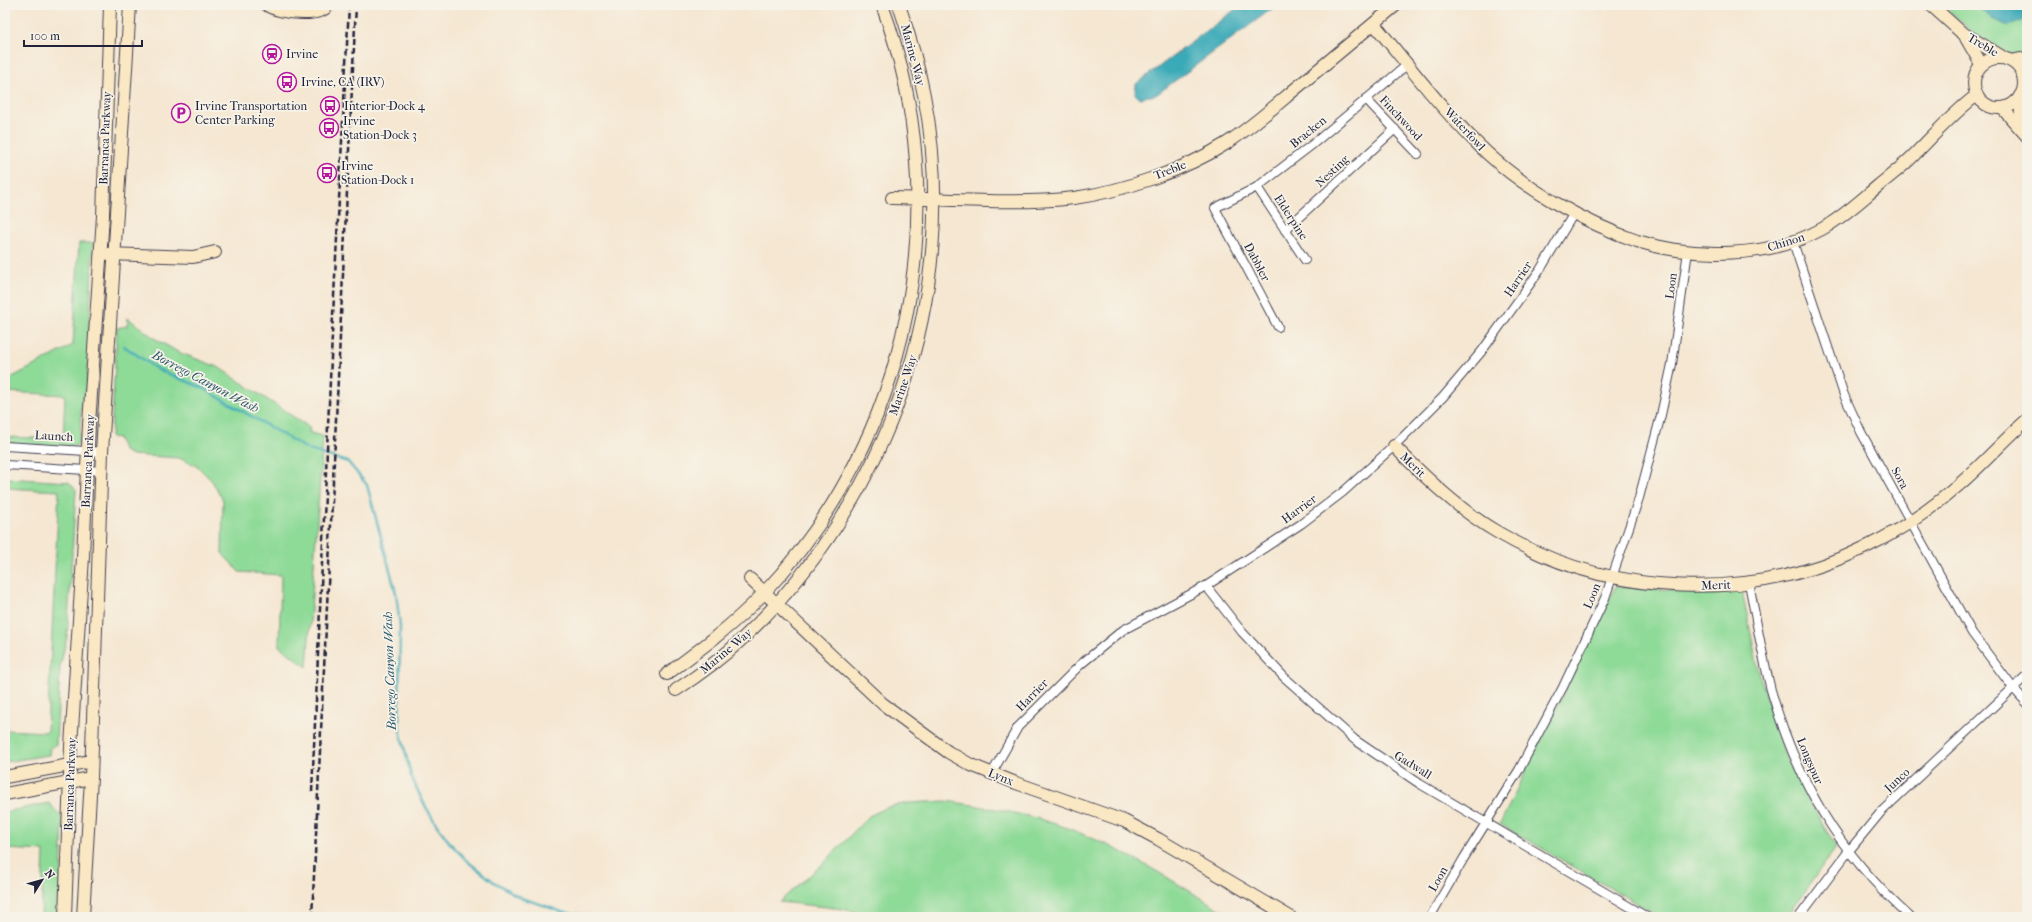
<svg xmlns="http://www.w3.org/2000/svg" width="2032" height="922" viewBox="0 0 2032 922" font-family="'IM FELL French Canon',serif">
  <style>
    .green { fill: #8eda97; stroke: #587e69 }
    .water { fill: #3aaab8; stroke: #2e667a }
    .lines { fill: none; stroke-linecap: round; stroke-linejoin: round }
    .stream { stroke: #3aaab8; stroke-width: 2.5 }
    .street-casing { stroke: #424052; stroke-width: 10 }
    .secondary-casing { stroke: #424052; stroke-width: 14 }
    .street { stroke: #fff; stroke-width: 8 }
    .secondary { stroke: #fae7c3; stroke-width: 12 }
    .rail { stroke: #22223b; stroke-width: 2.5; stroke-dasharray: 6 3; stroke-linecap: butt }
    .labels { text-anchor: middle; stroke-width: 3.5; stroke-linejoin: round; paint-order: stroke }
    .street-label { font-size: 12px; fill: #22223b; stroke: #f7f3e8 }
    .poi-label { font-size: 12px; fill: #22223b; stroke: #f7f3e8; text-anchor: start }
    .water-label { font-size: 13px; font-style: italic; fill: #2c586d; stroke: #f7f3e8 }
  </style>
  <rect width="100%" height="100%" fill="#f7f3e8"/>
  <filter id="ink" filterUnits="userSpaceOnUse"><feTurbulence type="fractalNoise" baseFrequency=".025" numOctaves="2"/><feDisplacementMap in="SourceGraphic" scale="8" xChannelSelector="R" yChannelSelector="G"/><feConvolveMatrix kernelMatrix="1 2 1 2 8 2 1 2 1" color-interpolation-filters="sRGB"/></filter>
  <filter id="wash" filterUnits="userSpaceOnUse"><feTurbulence type="fractalNoise" baseFrequency=".012" numOctaves="4" result="noise"/><feDisplacementMap in="SourceGraphic" scale="16" xChannelSelector="R" yChannelSelector="G"/><feGaussianBlur stdDeviation="0.9" result="paint"/><feColorMatrix in="noise" values="0 0 0 0 0 0 0 0 0 0 0 0 0 0 0 0 0 1.4 0 .05"/><feComposite in="paint" operator="in"/></filter>
  <g filter="url(#wash)">
    <rect width="100%" height="100%" fill="#f5e7d2"/>
    <g class="green">
      <polygon points="1943,5 2027,5 2027,53 2010,55 1972,32"/>
      <polygon points="79,243 93,243 87,385 81,409 80,439 77,445 69,448 5,443 5,437 63,439 65,395 5,392 5,381 73,345"/>
      <polygon points="128,318 154,338 178,352 218,367 309,427 310,433 323,436 307,667 279,646 281,575 239,572 222,553 223,500 212,481 197,466 179,458 132,455 124,451 118,438 111,437 117,328 127,326"/>
      <polygon points="5,478 69,482 76,490 67,637 60,666 56,745 50,748 49,755 5,762 5,730 47,732 59,491 5,488"/>
      <polygon points="1616,586 1687,591 1742,590 1758,669 1785,756 1836,848 1786,917 1660,917 1500,824"/>
      <path d="M946 801C994 808 1042 816 1087 836 1138 857 1185 889 1233 917H882L836 908 779 902 825 862 869 816 888 807 908 803Z"/>
      <polygon points="49,803 58,813 63,815 60,917 41,917 44,851 5,849 5,812"/>
    </g>
    <g class="water">
      <polygon points="1241,5 1277,5 1156,95 1139,98 1135,94 1136,84"/>
      <polygon points="1975,5 2016,5 2024,14 2022,21 2009,26 1994,20"/>
    </g>
    <g class="lines">
      <polyline class="stream" points="124,346 157,369 203,388 309,450 348,462 367,485 396,593 400,626 399,726 411,776 423,802 436,824 450,843 467,861 494,882 521,898 540,904 562,912 597,917"/>
    </g>
  </g>
  <g filter="url(#ink)">
    <g class="lines">
      <defs>
        <g id="street">
          <polyline points="1366,99 1418,154"/>
          <polyline points="1257,187 1305,260"/>
          <polyline points="1285,230 1395,129"/>
          <polyline points="1793,242 1844,395 1861,432 1972,633 2013,688 2027,703"/>
          <polyline points="1278,327 1215,208 1257,187 1313,144 1408,64"/>
          <polyline points="5,446 102,452"/>
          <polyline points="5,465 102,471"/>
          <path d="M1749 583C1756 619 1762 655 1771 690 1797 782 1839 853 1910 917"/>
          <polyline points="1206,586 1242,632 1284,677 1355,740 1420,784 1647,917"/>
          <polyline points="992,773 1018,727 1081,664 1123,630 1206,586 1301,524 1343,492 1394,446 1443,397 1482,351 1540,270 1574,213"/>
          <polyline points="1430,917 1464,858 1519,770 1563,687 1605,598 1639,498 1661,415 1672,364 1688,251"/>
          <polyline points="1799,917 1848,852 1881,812 2027,675"/>
        </g>
        <g id="secondary">
          <path d="M267 5C278 13 320 18 328 5"/>
          <polyline points="1931,5 1961,32 2004,58"/>
          <path d="M1374 24C1410 67 1445 114 1487 153 1527 190 1585 223 1637 241 1694 259 1770 258 1822 229 1843 217 1860 201 1878 186 1890 176 1902 167 1912 157 1934 135 1953 113 1977 95"/>
          <polyline points="1966,38 1981,64"/>
          <circle cx="1999" cy="83" r="25"/>
          <polyline points="2011,61 2027,58"/>
          <polyline points="2020,96 2021,114 2027,132"/>
          <polyline points="1999,108 2003,109 2027,136"/>
          <path d="M892 198C951 199 1016 205 1074 198 1124 191 1185 170 1227 143 1253 126 1276 105 1300 85 1332 58 1364 32 1396 5"/>
          <polyline points="108,254 193,257 215,252"/>
          <path d="M1394 446C1426 478 1459 510 1497 532 1609 598 1752 604 1868 546 1901 530 1934 507 1961 483 1984 463 2004 440 2027 420"/>
          <polyline points="750,579 883,704 948,752 971,765 1016,783 1124,821 1158,839 1290,917"/>
          <path d="M667 674C701 649 734 624 763 594 911 438 957 206 882 5"/>
          <path d="M676 690C699 675 721 659 741 640 888 503 963 294 924 95 918 64 909 34 899 5"/>
          <polyline points="5,777 91,761"/>
          <polyline points="5,794 91,778"/>
          <polyline points="65,917 71,746 83,557 89,424 103,216 110,5"/>
          <polyline points="83,917 91,778 102,452 130,5"/>
        </g>
      </defs>
      <use href="#street" class="street-casing"/>
      <use href="#secondary" class="secondary-casing"/>
      <use href="#street" class="street"/>
      <use href="#secondary" class="secondary"/>
      <g class="rail">
        <polyline points="312,792 332,335 349,5"/>
        <polyline points="312,917 356,5"/>
      </g>
    </g>
  </g>
  <defs>
    <symbol id="station-ring" viewBox="-11 -11 22 22"><circle r="9.5" fill="#f7f3e8" stroke="#b5179e" stroke-width="1.5"/><path d="M-3-6H3Q5-6 5-4V2Q5 4 3 4L4.5 6H3L1.5 4h-3L-3 6H-4.5L-3 4Q-5 4-5 2V-4Q-5-6-3-6ZM-3.5-4v3h7v-3ZM-3.5 1v1.5H-2V1ZM2 1v1.5H3.5V1Z" fill="#b5179e"/></symbol>
    <symbol id="bus-ring" viewBox="-11 -11 22 22"><circle r="9.5" fill="#f7f3e8" stroke="#b5179e" stroke-width="1.5"/><path d="M-5-6H5V4H4V6H2V4H-2V6H-4V4H-5ZM-3.5-4V0h7V-4ZM-3.5 1.2v1.5H-2V1.2ZM2 1.2v1.5H3.5V1.2Z" fill="#b5179e"/></symbol>
    <symbol id="parking-ring" viewBox="-11 -11 22 22"><circle r="9.5" fill="#f7f3e8" stroke="#b5179e" stroke-width="1.5"/><path d="M-3.5-5.5H1a3.5 3.5 0 0 1 0 7H-1V5.5H-3.5ZM-1-3.4V-.6H.8a1.4 1.4 0 0 0 0-2.8Z" fill="#b5179e"/></symbol>
  </defs>
  <g fill-rule="evenodd">
    <use href="#station-ring" x="261" y="43" width="22" height="22"/>
    <use href="#bus-ring" x="276" y="71" width="22" height="22"/>
    <use href="#bus-ring" x="319" y="95" width="22" height="22"/>
    <use href="#parking-ring" x="170" y="102" width="22" height="22"/>
    <use href="#bus-ring" x="318" y="117" width="22" height="22"/>
    <use href="#bus-ring" x="316" y="162" width="22" height="22"/>
  </g>
  <g class="labels">
    <g class="street-label">
      <text transform="translate(1983 45) rotate(31)" y="4">Treble</text>
      <text transform="translate(913 55) rotate(75)" y="4">Marine Way</text>
      <text transform="translate(1401 118) rotate(47)" y="4">Finchwood</text>
      <text transform="translate(1465 129) rotate(47)" y="4">Waterfowl</text>
      <text transform="translate(1308 132) rotate(-39)" y="4">Bracken</text>
      <text transform="translate(105 138) rotate(-88)" y="4">Barranca Parkway</text>
      <text transform="translate(1170 170) rotate(-21)" y="4">Treble</text>
      <text transform="translate(1332 171) rotate(-43)" y="4">Nesting</text>
      <text transform="translate(1291 217) rotate(57)" y="4">Elderpine</text>
      <text transform="translate(1786 242) rotate(-17)" y="4">Chinon</text>
      <text transform="translate(1257 262) rotate(62)" y="4">Dabbler</text>
      <text transform="translate(1518 279) rotate(-56)" y="4">Harrier</text>
      <text transform="translate(1671 286) rotate(-82)" y="4">Loon</text>
      <text transform="translate(903 385) rotate(-71)" y="4">Marine Way</text>
      <text transform="translate(54 436) rotate(3)" y="4">Launch</text>
      <text transform="translate(88 461) rotate(-87)" y="4">Barranca Parkway</text>
      <text transform="translate(1413 465) rotate(44)" y="4">Merit</text>
      <text transform="translate(1900 478) rotate(61)" y="4">Sora</text>
      <text transform="translate(1299 509) rotate(-36)" y="4">Harrier</text>
      <text transform="translate(1716 585) rotate(-2)" y="4">Merit</text>
      <text transform="translate(1592 596) rotate(-67)" y="4">Loon</text>
      <text transform="translate(726 651) rotate(-40)" y="4">Marine Way</text>
      <text transform="translate(1032 695) rotate(-46)" y="4">Harrier</text>
      <text transform="translate(1810 761) rotate(67)" y="4">Longspur</text>
      <text transform="translate(1413 765) rotate(32)" y="4">Gadwall</text>
      <text transform="translate(1001 777) rotate(22)" y="4">Lynx</text>
      <text transform="translate(1897 780) rotate(-43)" y="4">Junco</text>
      <text transform="translate(70 784) rotate(-88)" y="4">Barranca Parkway</text>
      <text transform="translate(1438 879) rotate(-60)" y="4">Loon</text>
    </g>
    <g class="poi-label">
      <text x="286" y="58">Irvine</text>
      <text x="301" y="86">Irvine, CA (IRV)</text>
      <text x="195" y="110">Irvine Transportation<tspan x="195" dy="14">Center Parking</tspan></text>
      <text x="344" y="110">Interior-Dock 4</text>
      <text x="343" y="125">Irvine<tspan x="343" dy="14">Station-Dock 3</tspan></text>
      <text x="341" y="170">Irvine<tspan x="341" dy="14">Station-Dock 1</tspan></text>
    </g>
    <g class="water-label">
      <text transform="translate(206 381) rotate(28)" y="5">Borrego Canyon Wash</text>
      <text transform="translate(389 671) rotate(-92)" y="5">Borrego Canyon Wash</text>
    </g>
  </g>
  <rect width="2032" height="922" fill="none" stroke="#f7f3e8" stroke-width="20"/>
  <g transform="translate(42 880) rotate(53)" stroke="#f7f3e8" stroke-width="3" paint-order="stroke">
  <path d="M0-3L7 15L0 10L-7 15Z" fill="#22223b"/>
  <text y="-6" font-size="11" font-weight="bold" text-anchor="middle" fill="#22223b">N</text>
  </g>
  <path d="M24 40v6h118v-6" fill="none" stroke="#22223b" stroke-width="2"/>
  <text x="30" y="40" font-size="12" fill="#22223b" stroke="#f7f3e8" stroke-width="3" paint-order="stroke">100 m</text>
</svg>
